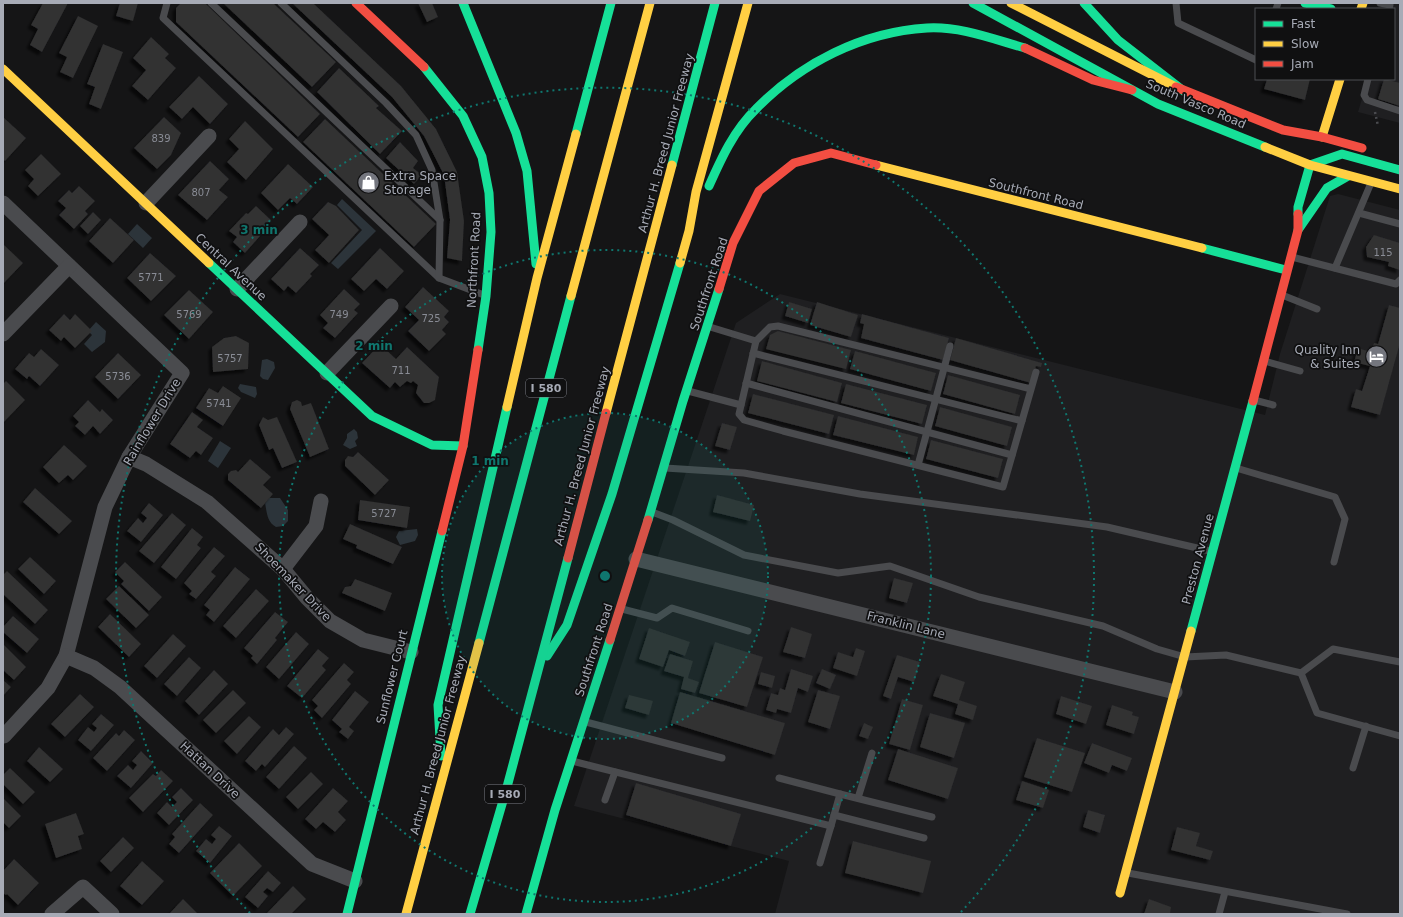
<svg xmlns="http://www.w3.org/2000/svg" width="1403" height="917" viewBox="0 0 1403 917" font-family="'DejaVu Sans',sans-serif">
  <style>
    .built { fill: #1f1f21 }
    .water { fill: #2c343a }
    .building { fill: #303031; filter: url(#shadow) }
    .lines { fill: none; stroke-linecap: round; stroke-linejoin: round }
    .path { stroke: #4b4c50; stroke-width: 2.5; stroke-dasharray: 2 3; stroke-linecap: butt }
    .lane { stroke: #4a4b4e; stroke-width: 7 }
    .street { stroke: #4a4b4e; stroke-width: 15 }
    .fast { stroke: #16e098; stroke-width: 9 }
    .slow { stroke: #ffcf43; stroke-width: 9 }
    .jam { stroke: #f24e42; stroke-width: 9 }
    .ring { fill: none; stroke: #0f766e; stroke-width: 2; stroke-dasharray: 2 4 }
    .labels { text-anchor: middle; stroke-width: 3.5; stroke-linejoin: round; paint-order: stroke }
    .number-label { font-size: 10px; fill: #898c95 }
    .shield { fill: #101011; stroke: #7a7c84; stroke-width: 1 }
    .shield-label { font-size: 11px; font-weight: bold; fill: #a7abb6 }
    .street-label { font-size: 12px; fill: #a7abb6; stroke: #101011 }
    .poi-label { font-size: 12px; fill: #a7abb6; stroke: #101011; text-anchor: start }
    .centre { fill: #0f766e; stroke: #101011; stroke-width: 2 }
    .ring-label { font-size: 12px; text-anchor: middle; font-weight: bold; fill: #0f766e; stroke: #101011; stroke-width: 3.5; stroke-linejoin: round; paint-order: stroke }
  </style>
  <defs>
    <filter id="shadow"><feDropShadow dx="-3.5" dy="3.5" stdDeviation="1" flood-color="#0009"/></filter>
  </defs>
  <rect width="100%" height="100%" fill="#151516"/>
  <g class="built">
    <polygon points="1392,3 1400,3 1400,123 1358,112 1368,79 1394,79 1394,9 1390,9"/>
    <polygon points="1338,194 1400,210 1400,914 775,914 789,861 574,806 736,323 780,294 1265,415 1280,354 1330,196"/>
  </g>
  <g class="water">
    <polygon points="342,199 376,231 338,269 331,263 362,230 337,205"/>
    <polygon points="137,224 152,238 143,248 128,234"/>
    <polygon points="96,322 106,331 105,342 92,352 84,344 92,335 88,331"/>
    <polygon points="267,359 274,362 275,368 268,380 263,379 260,376 262,360"/>
    <polygon points="240,384 256,387 257,394 255,398 241,392 238,388"/>
    <polygon points="354,429 357,432 358,438 355,441 357,446 350,449 343,445 347,438 347,434"/>
    <polygon points="220,441 231,448 218,468 208,461"/>
    <path d="M269 498H280L288 510V521L283 526 276 527C267 522 267 513 265 503Z"/>
    <polygon points="417,529 418,535 415,541 400,545 396,537 399,531"/>
  </g>
  <g class="building">
    <polygon points="43,3 68,3 42,52 30,45 38,29 31,25"/>
    <polygon points="120,3 138,3 133,21 116,16"/>
    <polygon points="181,3 205,3 320,114 298,137 176,22 176,8"/>
    <polygon points="223,3 273,3 336,62 312,87"/>
    <polygon points="292,3 313,3 401,86 436,129 457,172 464,221 462,261 447,258 450,220 444,175 424,136 392,97"/>
    <polygon points="418,3 432,3 438,17 427,22"/>
    <polygon points="78,16 98,26 73,78 60,72 67,57 59,53"/>
    <polygon points="151,37 169,54 165,58 176,68 148,100 132,86 146,70 133,58"/>
    <polygon points="103,44 123,52 101,109 89,104 95,87 87,84"/>
    <polygon points="339,68 379,106 376,108 402,131 380,154 317,92"/>
    <polygon points="199,76 228,104 210,124 193,107 182,119 169,107"/>
    <polygon points="1267,79 1310,79 1305,100 1264,89"/>
    <polygon points="1384,79 1400,83 1400,106 1378,99"/>
    <polygon points="3,117 26,138 5,161 3,159"/>
    <polygon points="164,117 181,133 171,155 157,169 134,148"/>
    <polygon points="325,119 436,224 414,247 303,142"/>
    <polygon points="245,121 273,149 246,180 227,162 239,149 229,139"/>
    <polygon points="400,142 418,161 413,168 422,175 414,184 386,158"/>
    <polygon points="41,154 61,174 38,196 28,186 34,179 25,170"/>
    <polygon points="210,161 229,179 219,190 228,197 207,220 178,195"/>
    <polygon points="288,164 313,187 297,204 290,198 278,210 261,193"/>
    <polygon points="79,186 95,201 85,211 88,214 74,229 59,215 66,208 58,201 69,190 72,193"/>
    <polygon points="328,202 336,206 359,230 329,263 315,250 329,235 312,219"/>
    <polygon points="256,206 271,220 265,226 267,228 245,253 233,242 237,237 229,231 246,213 248,214"/>
    <polygon points="93,212 101,220 88,234 80,226"/>
    <polygon points="110,218 134,240 113,263 89,241"/>
    <polygon points="1374,235 1400,243 1400,270 1388,266 1389,262 1367,257 1366,247"/>
    <polygon points="3,244 23,263 3,284"/>
    <polygon points="300,248 319,265 310,274 312,276 296,293 288,286 284,291 271,279"/>
    <polygon points="380,248 404,271 387,289 376,279 364,291 351,279"/>
    <polygon points="150,253 176,276 151,301 127,278"/>
    <polygon points="423,287 449,311 444,317 449,322 442,330 446,334 429,351 408,331 419,320 405,307"/>
    <polygon points="344,289 360,304 354,310 358,313 335,338 323,328 328,323 320,315"/>
    <polygon points="189,290 213,312 189,339 164,315"/>
    <polygon points="789,302 812,309 808,323 785,316"/>
    <polygon points="817,302 858,315 851,337 810,325"/>
    <polygon points="1389,305 1400,308 1400,343 1380,415 1351,407 1356,389 1362,391 1370,366 1354,362 1358,348 1371,352 1374,343 1378,344"/>
    <polygon points="64,314 70,320 75,314 92,331 75,348 64,337 61,341 49,330"/>
    <polygon points="862,314 949,338 943,360 861,338 864,324 860,323"/>
    <polygon points="778,331 851,350 846,369 766,349 770,335"/>
    <polygon points="236,336 249,343 248,369 213,372 212,347 224,338"/>
    <polygon points="956,338 1042,363 1041,367 1036,366 1031,383 950,360"/>
    <polygon points="380,344 396,359 407,347 439,377 435,400 429,403 424,403 416,393 418,385 413,381 411,383 407,381 400,387 395,382 390,388 362,363"/>
    <polygon points="41,349 59,365 40,386 29,376 27,379 15,369 29,353 34,357"/>
    <polygon points="855,351 936,373 931,391 850,369"/>
    <polygon points="118,353 141,375 118,399 95,377"/>
    <polygon points="762,361 842,383 837,402 757,381"/>
    <polygon points="948,375 1020,395 1015,414 943,394"/>
    <polygon points="6,381 25,400 3,423 3,384"/>
    <polygon points="846,384 927,405 922,424 841,403"/>
    <polygon points="223,386 241,398 223,426 196,408 209,388 218,393"/>
    <polygon points="753,394 834,415 829,434 748,413"/>
    <polygon points="88,400 100,412 102,409 113,420 100,434 93,426 85,435 75,426 79,422 73,416"/>
    <polygon points="297,400 301,402 302,406 311,403 329,449 310,457 290,409 292,402"/>
    <polygon points="940,407 1012,427 1007,446 935,426"/>
    <polygon points="192,412 203,420 197,427 213,438 201,455 196,451 190,458 170,444"/>
    <polygon points="838,416 918,437 914,455 833,435"/>
    <polygon points="263,417 268,420 277,417 297,462 282,468 273,448 269,450 259,425"/>
    <polygon points="722,423 737,427 730,450 715,446"/>
    <polygon points="931,440 1003,459 998,478 926,459"/>
    <polygon points="64,445 87,466 73,480 68,475 59,483 43,467"/>
    <polygon points="358,452 389,480 375,495 345,466 345,460 348,456 353,457"/>
    <polygon points="250,459 271,477 263,485 273,494 261,508 228,480 228,474 231,471 236,470 238,472"/>
    <polygon points="35,488 72,521 59,534 23,502"/>
    <polygon points="717,495 754,505 750,521 713,512"/>
    <polygon points="360,500 410,507 407,528 358,520"/>
    <polygon points="149,503 163,515 141,542 127,531 138,518 143,523 147,518 141,513"/>
    <polygon points="172,513 186,525 154,563 139,551"/>
    <polygon points="350,524 402,547 393,564 356,548 357,545 343,539"/>
    <polygon points="192,528 203,537 197,545 201,548 176,579 161,567"/>
    <polygon points="214,547 225,556 211,572 216,576 196,599 189,594 192,591 184,583"/>
    <polygon points="30,557 56,581 44,594 18,569"/>
    <polygon points="125,562 162,597 149,611 121,584 124,581 115,572"/>
    <polygon points="235,567 250,579 214,622 206,615 210,610 204,605"/>
    <polygon points="7,571 48,610 35,624 3,594 3,575"/>
    <polygon points="894,578 913,583 907,603 889,598"/>
    <polygon points="355,579 392,593 385,611 342,593 345,587 351,586"/>
    <polygon points="119,586 149,615 136,628 106,599"/>
    <polygon points="256,589 269,601 236,638 223,626"/>
    <polygon points="275,612 288,622 275,638 277,640 257,664 251,658 253,656 244,648"/>
    <polygon points="110,614 141,644 129,657 98,627"/>
    <polygon points="13,616 39,639 27,653 3,632 3,627"/>
    <polygon points="791,627 812,634 805,658 783,652"/>
    <polygon points="649,628 690,642 685,656 669,650 663,667 639,659"/>
    <polygon points="296,632 309,644 279,679 266,667"/>
    <polygon points="173,634 186,646 157,678 144,666"/>
    <polygon points="715,642 763,657 747,707 699,693"/>
    <polygon points="3,644 26,667 14,680 3,670"/>
    <polygon points="856,648 865,651 857,676 833,668 838,652 853,657"/>
    <polygon points="318,649 329,658 322,666 326,670 302,698 287,686"/>
    <polygon points="670,654 693,661 688,678 699,682 695,693 681,689 684,677 664,671"/>
    <polygon points="897,655 920,662 914,682 898,677 891,699 883,696"/>
    <polygon points="189,657 201,668 177,696 164,684"/>
    <polygon points="344,663 354,672 347,680 351,684 322,718 314,710 318,706 312,700"/>
    <polygon points="791,669 813,676 808,692 798,688 791,713 777,709 776,713 766,710 771,693 778,695 780,688 785,690"/>
    <polygon points="822,669 836,675 830,689 816,683"/>
    <polygon points="214,670 228,684 199,715 185,701"/>
    <polygon points="761,672 775,676 772,688 758,684"/>
    <polygon points="941,674 965,682 959,700 977,706 973,720 955,714 958,704 933,696"/>
    <polygon points="3,680 11,687 3,696"/>
    <polygon points="233,690 246,703 216,733 203,720"/>
    <polygon points="818,690 840,696 830,729 808,722"/>
    <polygon points="355,691 369,702 349,727 354,731 348,739 339,732 342,729 332,720"/>
    <polygon points="680,692 785,723 775,755 671,723"/>
    <polygon points="80,694 94,707 65,737 51,724"/>
    <polygon points="629,695 653,701 649,715 625,708"/>
    <polygon points="1061,696 1092,706 1086,724 1056,714"/>
    <polygon points="902,699 923,705 910,750 889,744"/>
    <polygon points="1112,705 1133,712 1132,715 1139,717 1134,734 1106,725"/>
    <polygon points="930,713 965,723 954,758 920,747"/>
    <polygon points="101,714 114,725 91,751 78,740 88,727 94,732 97,728 92,724"/>
    <polygon points="249,716 261,727 237,754 224,741"/>
    <polygon points="864,723 873,727 868,739 859,736"/>
    <polygon points="286,727 294,734 265,767 262,764 256,771 245,761 273,729 279,735"/>
    <polygon points="124,730 135,740 107,771 93,758 116,733 119,736"/>
    <polygon points="1037,738 1085,753 1072,792 1024,777"/>
    <polygon points="1092,743 1132,758 1127,771 1112,765 1109,773 1084,763"/>
    <polygon points="294,746 307,758 279,789 266,777"/>
    <polygon points="39,747 63,769 50,782 27,761"/>
    <polygon points="898,749 958,768 948,799 888,780"/>
    <polygon points="141,751 153,763 131,788 117,776 128,765 133,770 137,765 132,761"/>
    <polygon points="10,768 35,792 23,804 3,784 3,775"/>
    <polygon points="161,770 173,781 143,812 129,798 153,774 156,776"/>
    <polygon points="311,772 323,784 298,809 286,797"/>
    <polygon points="1022,781 1049,790 1043,808 1016,800"/>
    <polygon points="636,783 741,814 731,846 626,815"/>
    <polygon points="181,788 193,800 169,825 157,813 167,802 172,807 177,802 172,797"/>
    <polygon points="333,788 348,801 338,812 346,820 335,832 323,822 316,829 305,819"/>
    <polygon points="3,798 21,816 9,828 3,822"/>
    <polygon points="200,803 213,815 179,853 169,844 175,837 172,834"/>
    <polygon points="1088,810 1105,815 1100,833 1083,827"/>
    <polygon points="76,813 84,834 78,836 82,849 56,858 45,824"/>
    <polygon points="219,826 232,836 210,863 196,851 206,839 212,844 216,839 211,835"/>
    <polygon points="1177,827 1200,833 1196,846 1213,851 1210,860 1171,850"/>
    <polygon points="123,837 134,848 111,872 100,861"/>
    <polygon points="853,841 931,861 923,893 845,873"/>
    <polygon points="239,843 262,866 233,896 210,873"/>
    <polygon points="14,859 39,883 18,905 7,894 6,895 3,893 3,871"/>
    <polygon points="142,861 164,881 142,905 120,886"/>
    <polygon points="268,871 281,883 273,892 267,888 263,892 268,896 258,908 245,897"/>
    <polygon points="293,886 306,899 291,914 266,914"/>
    <polygon points="183,899 198,914 169,914"/>
    <polygon points="1149,899 1171,907 1170,913 1172,914 1144,914"/>
  </g>
  <g class="lines">
    <polyline class="path" points="1375,112 1378,126"/>
    <g class="lane">
      <polyline points="167,3 163,18 439,278 484,295"/>
      <polyline points="211,3 440,220"/>
      <polyline points="281,3 386,103 416,135 432,170 440,220 439,278"/>
      <polyline points="1176,3 1178,23 1256,60"/>
      <polyline points="1380,3 1390,5 1389,9"/>
      <polyline points="1276,9 1278,3"/>
      <polyline points="1368,79 1364,95 1367,100 1400,111"/>
      <polyline points="1359,213 1400,224"/>
      <polyline points="1292,257 1396,284 1400,280"/>
      <polyline points="1335,268 1371,183"/>
      <polyline points="1282,295 1317,309"/>
      <polyline points="710,327 756,341"/>
      <polyline points="753,353 1022,421"/>
      <polyline points="1264,361 1300,371"/>
      <polyline points="746,383 1012,455"/>
      <polyline points="1031,389 778,326 770,327 756,341 739,414 744,420 783,431 1003,487 1036,372"/>
      <polyline points="688,391 741,405"/>
      <polyline points="1254,400 1273,405"/>
      <polyline points="918,465 950,346"/>
      <polyline points="665,468 744,473 860,494 1107,527 1210,551"/>
      <polyline points="1236,468 1335,497 1345,519 1334,562"/>
      <polyline points="652,512 673,520 744,555 838,573 890,566 979,597 1103,626 1157,649 1185,657 1226,655 1301,673 1333,649 1400,662"/>
      <polyline points="622,609 657,618 672,608 748,631"/>
      <polyline points="1301,673 1317,713 1400,736"/>
      <polyline points="586,722 722,758"/>
      <polyline points="572,761 831,826 840,794 932,817"/>
      <polyline points="1353,768 1366,726"/>
      <polyline points="779,778 840,794"/>
      <polyline points="858,798 872,753"/>
      <polyline points="605,800 615,772"/>
      <polyline points="834,815 924,838"/>
      <polyline points="820,863 831,826"/>
      <polyline points="1128,873 1347,914"/>
      <polyline points="1219,914 1225,892"/>
    </g>
    <g class="street">
      <polyline points="3,203 182,373 129,457 105,507 66,656 48,688 4,736"/>
      <polyline points="146,203 209,136"/>
      <polyline points="237,289 300,222"/>
      <polyline points="3,334 69,266"/>
      <polyline points="327,373 391,306"/>
      <polyline points="129,457 146,464 207,502 283,569 307,598 330,621 363,640 411,652"/>
      <polyline points="636,559 1175,692"/>
      <polyline points="283,569 316,526 321,501"/>
      <polyline points="66,656 94,668 120,687 312,864 355,881"/>
      <polyline points="52,914 83,887 112,914"/>
    </g>
    <g class="fast">
      <polyline points="463,3 516,133 527,171 536,264"/>
      <polyline points="973,3 1158,104 1265,147"/>
      <polyline points="1084,3 1118,40 1185,92"/>
      <polyline points="1305,3 1331,9"/>
      <polyline points="424,67 463,116 482,157 489,193 491,232 486,296 478,350"/>
      <polyline points="576,134 611,3"/>
      <polyline points="672,165 715,3"/>
      <path d="M709 186C721 159 734 130 756 109 801 63 862 32 927 28 960 26 993 39 1025 48"/>
      <polyline points="1298,214 1298,207 1310,165 1342,154 1400,170"/>
      <polyline points="1298,230 1327,188 1348,176"/>
      <polyline points="1202,248 1286,270"/>
      <polyline points="209,263 372,416 432,445 463,446"/>
      <polyline points="648,520 683,401 719,289"/>
      <polyline points="1191,631 1253,401"/>
      <polyline points="479,643 571,296"/>
      <polyline points="547,656 567,625 612,494 680,263"/>
      <polyline points="441,756 438,705 507,407"/>
      <polyline points="347,914 442,531"/>
      <polyline points="470,914 507,787 568,558"/>
      <polyline points="526,914 555,810 610,640"/>
    </g>
    <g class="slow">
      <polyline points="1011,3 1176,87"/>
      <polyline points="1361,9 1363,3"/>
      <polyline points="3,69 209,263"/>
      <polyline points="1322,137 1340,79"/>
      <polyline points="1265,147 1310,165 1400,189"/>
      <polyline points="876,165 1202,248"/>
      <polyline points="680,263 689,231 696,192 748,3"/>
      <polyline points="571,296 650,3"/>
      <polyline points="507,407 537,278 576,134"/>
      <polyline points="606,413 672,165"/>
      <polyline points="1120,893 1191,631"/>
      <polyline points="406,914 479,643"/>
    </g>
    <g class="jam">
      <polyline points="356,3 424,67"/>
      <polyline points="1025,48 1093,80 1132,90"/>
      <polyline points="1176,87 1283,130 1322,137 1362,148"/>
      <polyline points="719,289 733,243 759,191 794,163 831,153 876,165"/>
      <polyline points="1253,401 1298,230 1298,214"/>
      <polyline points="442,531 463,446 478,350"/>
      <polyline points="568,558 606,413"/>
      <polyline points="610,640 648,520"/>
    </g>
  </g>
  <circle cx="605" cy="576" r="163" fill="#0f766e" fill-opacity=".12"/>
  <g class="ring">
    <circle cx="605" cy="576" r="163"/>
    <circle cx="605" cy="576" r="326"/>
    <path d="M250 913A489 489 0 1 1 960 913"/>
  </g>
  <defs>
    <symbol id="shop-disc" viewBox="-11 -11 22 22"><circle r="9.5" fill="#74767e" stroke="#101011"/><path d="M-5-2.5h2.3a2.7 3.5 0 0 1 5.4 0H5L5.5 6h-11ZM-1.5-2.5h3a1.5 2.3 0 0 0-3 0Z" fill="#fff"/></symbol>
    <symbol id="hotel-disc" viewBox="-11 -11 22 22"><circle r="9.5" fill="#74767e" stroke="#101011"/><path d="M-6-4.5h1.5V1H6V5H4.5V3h-9V5H-6ZM-4 0a1.8 1.8 0 1 1 3.6 0ZM.5 0V-2.5h3Q6-2.5 6 0Z" fill="#fff"/></symbol>
  </defs>
  <g fill-rule="evenodd">
    <use href="#shop-disc" x="356" y="170" width="25" height="25"/>
    <use href="#hotel-disc" x="1364" y="344" width="25" height="25"/>
  </g>
  <g class="labels">
    <g class="number-label">
      <text x="161" y="142">839</text>
      <text x="201" y="196">807</text>
      <text x="1383" y="256">115</text>
      <text x="151" y="281">5771</text>
      <text x="189" y="318">5769</text>
      <text x="339" y="318">749</text>
      <text x="431" y="322">725</text>
      <text x="230" y="362">5757</text>
      <text x="401" y="374">711</text>
      <text x="118" y="380">5736</text>
      <text x="219" y="407">5741</text>
      <text x="384" y="517">5727</text>
    </g>
    <g class="shield">
      <rect x="526" y="379" width="40" height="18" rx="3"/>
      <rect x="485" y="785" width="40" height="18" rx="3"/>
    </g>
    <g class="shield-label">
      <text x="546" y="392">I 580</text>
      <text x="505" y="798">I 580</text>
    </g>
    <g class="street-label">
      <text transform="translate(1196 104) rotate(23)" y="4">South Vasco Road</text>
      <text transform="translate(666 143) rotate(-75)" y="4">Arthur H. Breed Junior Freeway</text>
      <text transform="translate(1036 194) rotate(14)" y="4">Southfront Road</text>
      <text transform="translate(474 260) rotate(-87)" y="4">Northfront Road</text>
      <text transform="translate(231 267) rotate(43)" y="4">Central Avenue</text>
      <text transform="translate(709 284) rotate(-72)" y="4">Southfront Road</text>
      <text transform="translate(152 422) rotate(-59)" y="4">Rainflower Drive</text>
      <text transform="translate(582 456) rotate(-75)" y="4">Arthur H. Breed Junior Freeway</text>
      <text transform="translate(1198 559) rotate(-75)" y="4">Preston Avenue</text>
      <text transform="translate(293 582) rotate(46)" y="4">Shoemaker Drive</text>
      <text transform="translate(906 625) rotate(14)" y="4">Franklin Lane</text>
      <text transform="translate(594 650) rotate(-72)" y="4">Southfront Road</text>
      <text transform="translate(392 677) rotate(-76)" y="4">Sunflower Court</text>
      <text transform="translate(438 745) rotate(-75)" y="4">Arthur H. Breed Junior Freeway</text>
      <text transform="translate(210 770) rotate(43)" y="4">Hattan Drive</text>
    </g>
    <g class="poi-label">
      <text x="384" y="180">Extra Space<tspan x="384" dy="14">Storage</tspan></text>
      <text x="1360" y="354" text-anchor="end">Quality Inn<tspan x="1360" dy="14">&amp; Suites</tspan></text>
    </g>
  </g>
  <circle cx="605" cy="576" r="6" class="centre"/>
  <g class="ring-label">
    <text x="259" y="234">3 min</text>
    <text x="374" y="350">2 min</text>
    <text x="490" y="465">1 min</text>
  </g>
  <rect width="1403" height="917" fill="none" stroke="#a7abb6" stroke-width="8"/>
  <rect x="1255" y="8" width="140" height="72" fill="#101011" stroke="#4c4e53"/>
  <rect x="1263" y="21" width="20" height="6" fill="#16e098" stroke="#4c4e53"/>
  <text x="1291" y="28" font-size="12" fill="#a7abb6">Fast</text>
  <rect x="1263" y="41" width="20" height="6" fill="#ffcf43" stroke="#4c4e53"/>
  <text x="1291" y="48" font-size="12" fill="#a7abb6">Slow</text>
  <rect x="1263" y="61" width="20" height="6" fill="#f24e42" stroke="#4c4e53"/>
  <text x="1291" y="68" font-size="12" fill="#a7abb6">Jam</text>
</svg>
